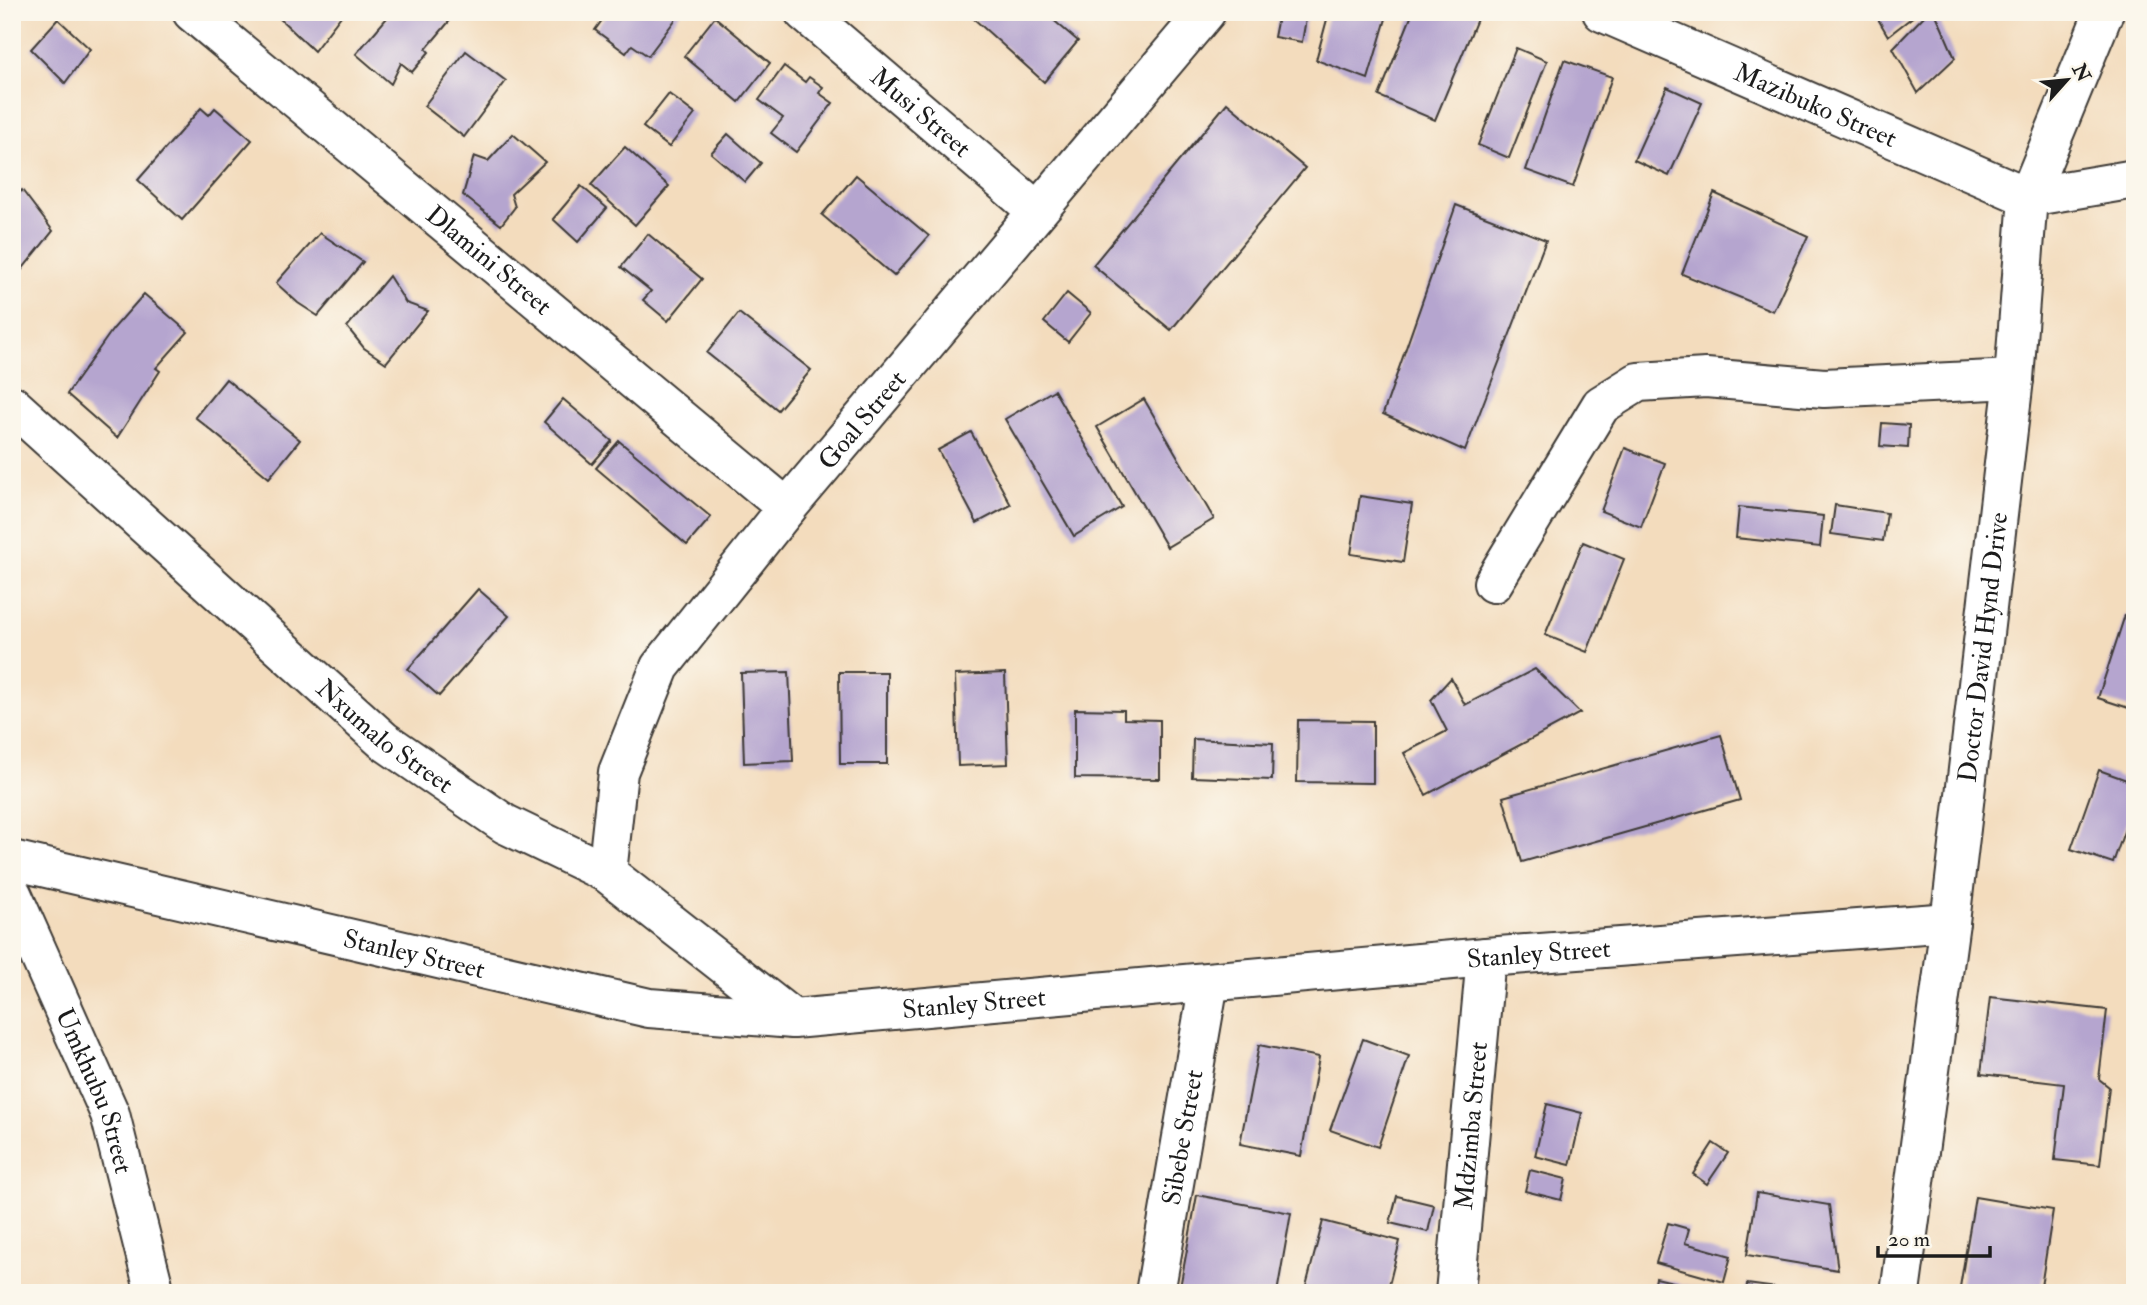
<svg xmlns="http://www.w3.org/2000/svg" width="2147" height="1305" viewBox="0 0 2147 1305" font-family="'IM FELL Double Pica',serif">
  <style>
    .building { fill: #b5a5cf }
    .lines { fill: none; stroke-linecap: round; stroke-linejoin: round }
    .minor-casing { stroke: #3c3934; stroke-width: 42 }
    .major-casing { stroke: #3c3934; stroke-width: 42 }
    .minor { stroke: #fff; stroke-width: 38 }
    .major { stroke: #fff; stroke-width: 38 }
    .labels { text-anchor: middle; stroke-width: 5; stroke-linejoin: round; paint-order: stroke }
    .street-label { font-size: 26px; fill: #1c1c1c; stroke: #fbf7ec }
  </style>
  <rect width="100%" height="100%" fill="#fbf7ec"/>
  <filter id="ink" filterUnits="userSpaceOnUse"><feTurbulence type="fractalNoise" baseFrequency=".0143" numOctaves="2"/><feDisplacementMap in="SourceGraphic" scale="14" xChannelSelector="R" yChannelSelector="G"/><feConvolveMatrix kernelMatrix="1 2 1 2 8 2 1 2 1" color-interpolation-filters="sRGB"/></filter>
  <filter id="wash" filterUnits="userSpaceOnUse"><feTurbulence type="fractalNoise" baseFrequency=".00686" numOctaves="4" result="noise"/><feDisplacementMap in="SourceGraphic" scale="28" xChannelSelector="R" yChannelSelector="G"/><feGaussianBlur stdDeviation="1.57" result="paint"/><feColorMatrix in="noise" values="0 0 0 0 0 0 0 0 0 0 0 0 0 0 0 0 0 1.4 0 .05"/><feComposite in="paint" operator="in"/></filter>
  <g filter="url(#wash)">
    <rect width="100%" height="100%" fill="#f3dcbd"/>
    <g id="blocks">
      <g class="building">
        <polygon points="276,12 344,12 314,51 275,14"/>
        <polygon points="392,12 445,12 452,18 426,49 429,52 412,72 401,63 391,84 356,54"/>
        <polygon points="608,12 681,12 648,56 632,45 626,53 595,30"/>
        <polygon points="980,12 1044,12 1078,41 1044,82 974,19"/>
        <polygon points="1279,12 1307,13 1302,42 1274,37"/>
        <polygon points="1329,12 1388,12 1368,79 1316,60"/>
        <polygon points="1413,12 1480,12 1435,120 1379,96"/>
        <polygon points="1874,12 1919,12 1888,36"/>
        <polygon points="1928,12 1935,12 1955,58 1918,93 1893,48"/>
        <polygon points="715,17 770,63 739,102 684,56"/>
        <polygon points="58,19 90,49 65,83 31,49"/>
        <polygon points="1516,48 1547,61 1509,158 1478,145"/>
        <polygon points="466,51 506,81 464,137 424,106"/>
        <polygon points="1564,60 1612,77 1573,187 1526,170"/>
        <polygon points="784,66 805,82 809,77 823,87 819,93 833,103 796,152 771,133 783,118 759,100"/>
        <polygon points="1667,87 1702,103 1669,176 1634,160"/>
        <polygon points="669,94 695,114 669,147 643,127"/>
        <polygon points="1227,103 1305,168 1171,330 1093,265"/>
        <polygon points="201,108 209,115 215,108 252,140 182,220 138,180"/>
        <polygon points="513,134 545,162 511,194 515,207 501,225 463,195 474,156 488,161"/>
        <polygon points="728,134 761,163 745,182 711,153"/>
        <polygon points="625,147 669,186 635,225 591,185"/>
        <polygon points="856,175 929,236 894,276 822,215"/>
        <polygon points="581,186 607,208 578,242 553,219"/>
        <polygon points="22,190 53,231 12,282 12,202"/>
        <polygon points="1714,193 1808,236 1773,311 1682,274"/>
        <polygon points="1456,205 1546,240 1465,451 1383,414"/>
        <polygon points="320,233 363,262 318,316 298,303 276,283"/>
        <polygon points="648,234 702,279 668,321 643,300 651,291 621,267"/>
        <polygon points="389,276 406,303 428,311 386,363 364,348 347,327"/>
        <polygon points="1067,293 1091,313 1068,342 1044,322"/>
        <polygon points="144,294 188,332 156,368 160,371 117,438 67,394 113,329"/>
        <polygon points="739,313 811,370 778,410 707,353"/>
        <polygon points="226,379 300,440 269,478 195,417"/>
        <polygon points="1054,390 1122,507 1074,536 1005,419"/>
        <polygon points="563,399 612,441 592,464 544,422"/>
        <polygon points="1144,399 1214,519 1167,547 1097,427"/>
        <polygon points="1882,423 1909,425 1908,448 1880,446"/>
        <polygon points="971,432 1011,505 977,523 938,450"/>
        <polygon points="619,441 711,517 687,545 596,468"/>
        <polygon points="1625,448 1665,463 1641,527 1601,511"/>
        <polygon points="1360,496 1412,504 1403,562 1351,554"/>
        <polygon points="1835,505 1887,513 1883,541 1831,534"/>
        <polygon points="1739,507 1823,516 1820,547 1736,538"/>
        <polygon points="1583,542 1624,559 1587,652 1545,635"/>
        <polygon points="478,589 509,616 439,696 408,669"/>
        <polygon points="2125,615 2135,618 2135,710 2098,698"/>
        <polygon points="1535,669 1580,713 1426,795 1404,753 1447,731 1431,700 1451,678 1465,705"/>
        <polygon points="789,672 793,761 744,763 741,673"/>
        <polygon points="839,672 887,672 887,764 840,764"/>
        <polygon points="1005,673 1008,764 958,766 955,675"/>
        <polygon points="1075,709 1124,710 1124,719 1160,720 1160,779 1075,778"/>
        <polygon points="1298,720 1373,721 1373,783 1297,782"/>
        <polygon points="1721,735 1740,800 1522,862 1503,797"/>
        <polygon points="1193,739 1273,743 1272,780 1192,777"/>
        <polygon points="2099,770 2135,783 2135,800 2113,863 2071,849"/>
        <polygon points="1990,997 2107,1010 2099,1079 2109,1087 2100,1165 2055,1160 2064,1084 1981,1074"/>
        <polygon points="1363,1039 1409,1056 1378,1147 1330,1130"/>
        <polygon points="1259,1045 1319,1057 1301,1156 1240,1144"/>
        <polygon points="1547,1104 1582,1113 1570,1165 1535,1156"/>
        <polygon points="1713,1143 1728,1153 1707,1184 1693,1174"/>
        <polygon points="1530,1170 1566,1179 1561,1200 1525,1191"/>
        <polygon points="1757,1193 1829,1205 1838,1270 1747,1255"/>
        <polygon points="1197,1195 1291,1213 1277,1293 1179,1293"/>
        <polygon points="1397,1196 1434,1205 1428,1232 1390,1223"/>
        <polygon points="1975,1197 2053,1210 2040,1293 1959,1293"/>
        <polygon points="1323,1221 1400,1241 1387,1293 1315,1293 1305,1290"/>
        <polygon points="1668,1223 1689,1229 1685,1243 1731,1256 1724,1282 1656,1263"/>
        <polygon points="1656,1278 1716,1292 1716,1293 1653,1293"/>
        <polygon points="1747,1284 1799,1291 1799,1293 1746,1293"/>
      </g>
    </g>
  </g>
  <g filter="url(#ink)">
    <use href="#blocks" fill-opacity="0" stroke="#3c3934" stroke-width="2"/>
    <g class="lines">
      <defs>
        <g id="minor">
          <path id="s1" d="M192 12 787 508"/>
          <path id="s2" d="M804 12 1037 211"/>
          <path id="s3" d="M1602 12 2028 197 2135 179"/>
          <path id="s4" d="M12 405 384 741 505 824 607 873 793 1019"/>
          <polyline points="1493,583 1601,405 1638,382 1706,378 1824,388 2014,379"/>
          <path id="s5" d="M12 860 649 1008 793 1019 1486 957 1950 922"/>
          <path id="s6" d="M607 873 618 772 660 667 787 508 1206 12"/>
          <path id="s7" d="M12 894 110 1114 155 1293"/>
          <path id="s8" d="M1155 1293 1209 982"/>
          <path id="s9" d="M1455 1293 1486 957"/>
        </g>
        <g id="major">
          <path id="s10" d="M1900 1293 1950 922 2014 379 2028 197 2104 12"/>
        </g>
      </defs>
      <use href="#minor" class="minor-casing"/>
      <use href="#major" class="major-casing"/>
      <use href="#minor" class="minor"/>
      <use href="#major" class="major"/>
    </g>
  </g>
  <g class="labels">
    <g class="street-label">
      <text dy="9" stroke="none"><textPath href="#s3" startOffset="233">Mazibuko Street</textPath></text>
      <text dy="9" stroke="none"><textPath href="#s2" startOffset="154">Musi Street</textPath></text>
      <text dy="9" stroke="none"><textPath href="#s1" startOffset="387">Dlamini Street</textPath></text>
      <text dy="9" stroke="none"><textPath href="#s6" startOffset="534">Goal Street</textPath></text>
      <text dy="9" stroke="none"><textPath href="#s10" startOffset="651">Doctor David Hynd Drive</textPath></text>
      <text dy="9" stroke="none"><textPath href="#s4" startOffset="499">Nxumalo Street</textPath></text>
      <text dy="9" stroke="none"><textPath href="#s5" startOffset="413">Stanley Street</textPath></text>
      <text dy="9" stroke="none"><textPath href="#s5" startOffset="1547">Stanley Street</textPath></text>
      <text dy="9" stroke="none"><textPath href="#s5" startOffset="980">Stanley Street</textPath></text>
      <text dy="9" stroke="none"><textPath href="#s7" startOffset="214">Umkhubu Street</textPath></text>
      <text dy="9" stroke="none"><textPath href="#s9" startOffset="168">Mdzimba Street</textPath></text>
      <text dy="9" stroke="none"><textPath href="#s8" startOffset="158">Sibebe Street</textPath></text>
    </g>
  </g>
  <rect width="2147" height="1305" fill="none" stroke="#fbf7ec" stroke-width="42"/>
  <g transform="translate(2067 80) rotate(63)" stroke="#fbf7ec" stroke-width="5" paint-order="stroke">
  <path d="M0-5L12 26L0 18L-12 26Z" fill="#1c1c1c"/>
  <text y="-10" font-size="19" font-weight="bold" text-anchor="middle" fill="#1c1c1c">N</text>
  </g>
  <path d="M1878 1246v10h112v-10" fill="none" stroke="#1c1c1c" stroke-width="3.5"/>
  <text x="1888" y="1246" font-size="21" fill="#1c1c1c" stroke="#fbf7ec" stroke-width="5" paint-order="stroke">20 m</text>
</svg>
